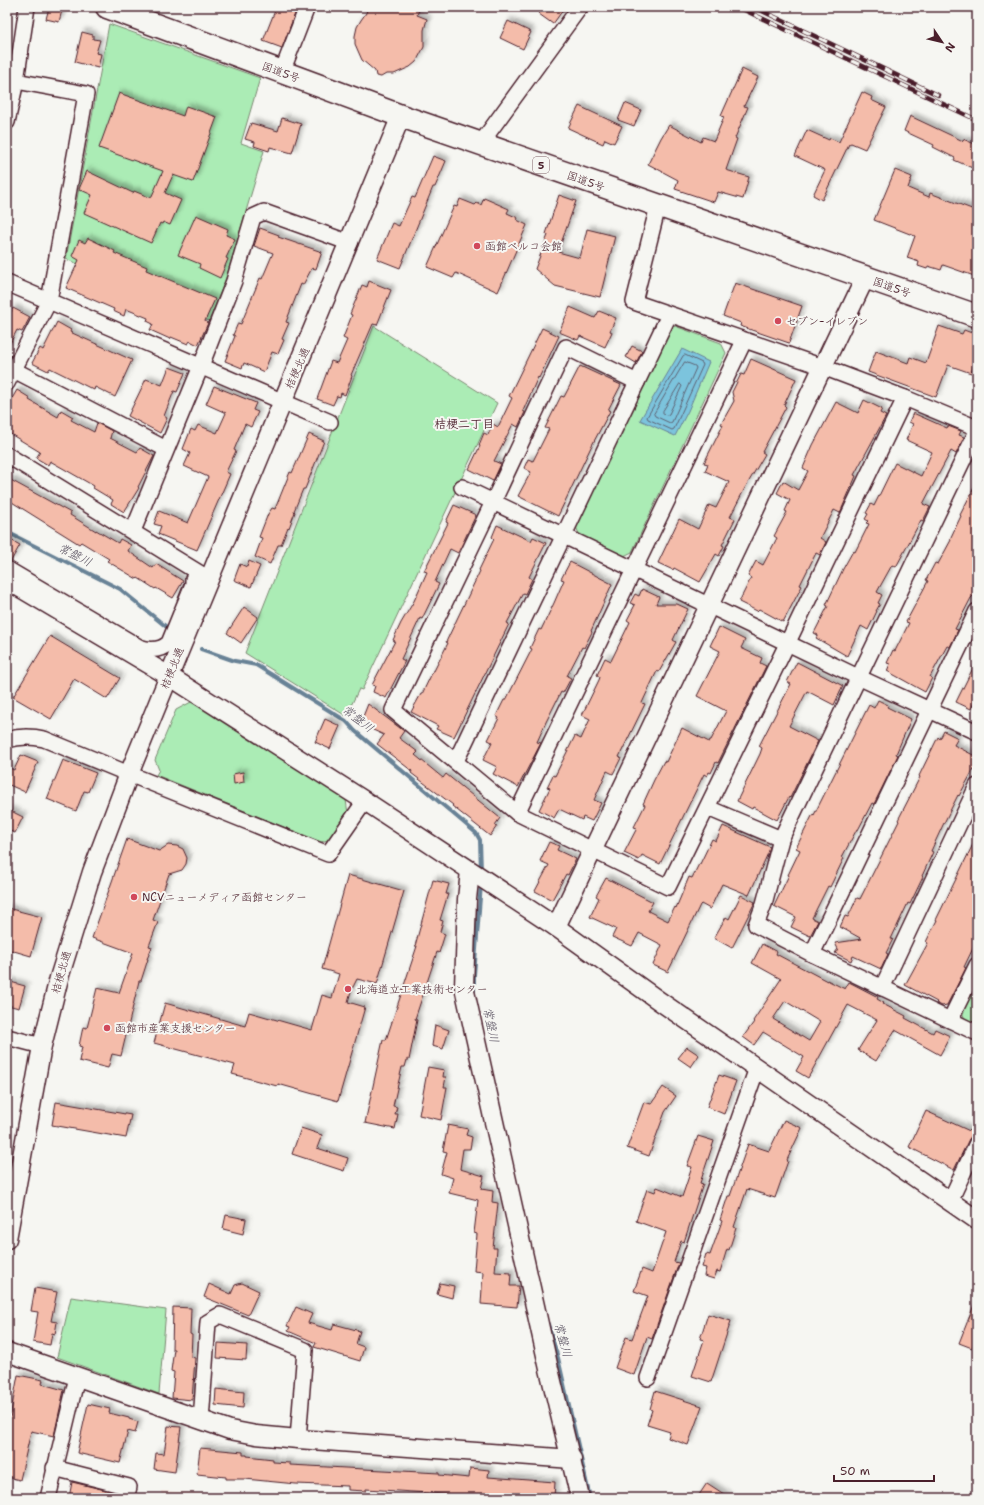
<svg xmlns="http://www.w3.org/2000/svg" width="984" height="1505" viewBox="0 0 984 1505" font-family="'Shantell Sans','Klee One',sans-serif">
  <style>
    .built { fill: #f5e5dc }
    .green { fill: #abecb5; stroke: #7a8670 }
    .water { fill: #7cc4dd; stroke: #688296 }
    .lines { fill: none; stroke-linecap: round; stroke-linejoin: round }
    .shore { stroke: #5e6172; stroke-width: 1 }
    .stream { stroke: #688296; stroke-width: 4 }
    .building { fill: #f4bcaa; stroke: #4a1f2b; fill-rule: evenodd; filter: url(#shadow) }
    .minor-casing { stroke: #4a1f2b; stroke-width: 18 }
    .tertiary-casing { stroke: #4a1f2b; stroke-width: 21 }
    .trunk-casing { stroke: #4a1f2b; stroke-width: 25 }
    .minor { stroke: #f6f6f2; stroke-width: 15 }
    .tertiary { stroke: #f6f6f2; stroke-width: 18 }
    .trunk { stroke: #f6f6f2; stroke-width: 22 }
    .rail-casing { stroke: #4a1f2b; stroke-width: 4.5 }
    .rail { stroke: #f6f6f2; stroke-width: 3; stroke-dasharray: 9; stroke-linecap: butt }
    .poi-dot { fill: #d1495b; stroke: #f6f6f2; stroke-width: 1.5 }
    .labels { text-anchor: middle; stroke-width: 4; stroke-linejoin: round; paint-order: stroke }
    .shield { fill: #f6f6f2; stroke: #7e6067; stroke-width: 1 }
    .shield-label { font-size: 10px; font-weight: bold; fill: #4a1f2b }
    .street-label { font-size: 11px; fill: #4a1f2b; stroke: #f6f6f2 }
    .poi-label { font-size: 11px; fill: #4a1f2b; stroke: #f6f6f2; text-anchor: start }
    .neighbourhood-label { font-size: 12px; font-weight: bold; fill: #4a1f2b; stroke: #f6f6f2 }
    .water-label { font-size: 12px; font-style: italic; fill: #595160; stroke: #f6f6f2 }
  </style>
  <defs>
    <filter id="shadow"><feDropShadow dx="3.5" dy="-3.5" stdDeviation="2" flood-color="#0004"/></filter>
  </defs>
  <rect width="100%" height="100%" fill="#f6f6f2"/>
  <filter id="ink" filterUnits="userSpaceOnUse"><feTurbulence type="fractalNoise" baseFrequency=".025" numOctaves="2"/><feDisplacementMap in="SourceGraphic" scale="8" xChannelSelector="R" yChannelSelector="G"/><feConvolveMatrix kernelMatrix="1 2 1 2 8 2 1 2 1" color-interpolation-filters="sRGB"/></filter>
  <g filter="url(#ink)">
    <polygon class="built" points="161,1491 281,1498 162,1498"/>
    <g class="green">
      <polygon points="109,24 260,78 241,143 264,151 226,278 209,321 66,259"/>
      <polygon points="374,326 497,403 362,690 359,689 346,716 245,653"/>
      <polygon points="675,326 721,343 726,353 632,552 622,557 580,536 576,527 668,330"/>
      <polygon points="193,701 346,800 348,814 331,839 321,842 156,775 159,770 155,760 176,710"/>
      <polygon points="977,979 977,1027 966,1022 962,1012"/>
      <polygon points="71,1297 166,1310 159,1394 57,1357"/>
    </g>
    <polygon class="water" points="682,349 709,362 688,411 675,436 640,420"/>
    <g class="lines">
      <g class="shore">
        <polygon points="685,355 702,363 703,365 674,429 672,430 648,419 647,417 683,356"/>
        <polygon points="685,362 695,366 696,368 672,422 670,423 655,416 654,414"/>
        <polygon points="680,384 682,386 669,414 667,415 663,414 663,411"/>
      </g>
      <g class="stream">
        <polyline points="7,532 120,589 169,629"/>
        <polyline points="201,649 235,661 256,665 346,721 355,731 476,833 480,840 481,871"/>
        <polyline points="474,997 474,975 481,884"/>
        <polyline points="548,1324 558,1358 590,1498"/>
      </g>
    </g>
    <g class="building">
      <polygon points="283,7 296,11 282,48 263,41 276,8 282,11"/>
      <polygon points="368,7 411,7 419,10 417,15 427,19 424,30 424,47 416,62 410,67 394,74 386,74 381,77 376,76 375,71 362,60 355,44 355,36 357,27 361,20 366,13"/>
      <polygon points="543,7 565,7 553,24 539,14"/>
      <polygon points="49,8 62,10 59,22 46,19"/>
      <polygon points="508,21 531,32 523,49 500,38"/>
      <polygon points="82,32 93,35 93,39 100,40 96,53 101,54 98,68 75,62"/>
      <polygon points="742,69 758,77 744,106 748,107 735,138 737,139 726,170 749,177 743,199 718,192 714,202 675,189 678,180 648,164 661,138 669,125 701,142 703,137 714,141 724,117 721,116"/>
      <polygon points="862,92 872,97 871,100 886,107 865,149 851,143 849,144 822,200 813,195 825,170 795,156 807,130 829,140 830,138 839,142"/>
      <polygon points="119,93 183,116 186,106 217,117 193,182 173,175 165,193 181,200 170,225 163,222 162,224 160,223 151,243 84,213 92,195 79,189 87,171 133,193 134,191 151,198 163,171 99,148"/>
      <polygon points="625,103 641,110 634,126 618,120"/>
      <polygon points="579,106 622,126 614,143 605,139 603,144 568,128"/>
      <polygon points="910,116 963,141 963,139 977,145 977,170 954,160 955,158 933,147 934,145 904,131"/>
      <polygon points="282,118 301,124 292,153 270,147 269,151 254,146 255,142 245,139 251,123 278,131"/>
      <polygon points="433,156 446,161 435,187 433,187 400,268 377,259 392,223 399,226 412,197 415,198"/>
      <polygon points="895,170 912,177 908,188 929,197 930,193 977,211 977,277 943,265 941,270 928,266 927,269 918,266 919,262 907,258 915,236 874,220"/>
      <polygon points="559,195 576,201 558,252 580,258 587,229 615,236 600,297 555,286 535,269 548,235 546,234"/>
      <polygon points="484,198 509,209 507,213 518,218 517,220 527,225 498,292 456,273 453,278 427,267 454,206 457,207 460,199 475,205 477,203 481,205"/>
      <polygon points="196,215 228,229 226,235 235,239 226,258 228,259 220,278 199,268 200,264 178,255"/>
      <polygon points="260,228 279,235 278,237 322,252 316,269 312,268 303,285 301,284 286,322 289,323 282,339 284,340 278,354 272,352 264,372 244,363 242,368 225,361 235,336 233,335 238,323 241,324 260,278 262,279 273,253 254,246"/>
      <polygon points="88,238 115,251 114,253 147,267 146,270 215,299 205,321 208,323 198,345 190,341 188,344 171,337 170,339 150,330 153,324 147,321 148,318 126,309 124,316 113,311 114,309 66,288 79,260 72,256 79,240 85,243"/>
      <polygon points="369,281 391,290 377,325 373,324 351,375 352,376 345,395 341,393 340,397 337,396 333,405 317,399 331,361 337,363 347,340 343,338 352,315 350,314 362,285 367,287"/>
      <polygon points="735,283 802,306 789,343 740,326 741,323 723,316"/>
      <polygon points="570,307 595,318 599,311 616,318 610,331 612,332 605,347 580,336 578,340 559,332"/>
      <polygon points="13,308 30,317 22,332 17,330 7,349 7,319"/>
      <polygon points="57,322 71,330 70,332 132,360 115,397 95,387 94,390 50,368 48,371 32,363 40,348 43,350"/>
      <polygon points="939,326 962,334 964,330 977,335 977,355 971,373 948,365 936,397 868,372 876,351 908,363 910,357 926,363"/>
      <polygon points="542,328 559,336 539,378 538,377 523,411 525,412 518,427 513,424 494,461 501,464 493,481 469,469 480,446 479,445 484,433 488,435 493,424 498,427 512,398 509,396"/>
      <polygon points="632,346 642,351 636,363 626,357"/>
      <polygon points="751,359 796,379 784,405 786,407 762,452 765,454 745,488 730,517 735,519 722,545 724,546 719,556 716,554 700,582 674,568 673,570 658,563 679,519 698,529 709,505 716,508 729,482 705,471 708,464 704,463 723,425 721,424 734,401 732,392 741,374 744,375"/>
      <polygon points="580,366 621,385 608,410 610,411 591,447 558,516 518,496 531,472 524,468 528,459 533,461 549,429 545,428 561,396 564,397"/>
      <polygon points="169,367 185,373 177,392 174,391 164,416 167,418 160,433 128,416 146,379 162,385"/>
      <polygon points="214,386 256,403 253,410 258,412 251,427 245,424 234,450 236,451 226,472 230,474 197,550 158,534 161,526 154,524 159,511 188,523 208,477 184,466 190,453 183,449 191,429 195,431 198,425 217,433 226,413 206,404"/>
      <polygon points="17,390 30,398 29,400 58,417 61,410 73,417 71,420 94,432 97,423 112,431 110,438 137,452 140,448 154,456 138,487 139,488 124,512 111,504 113,500 93,488 94,486 50,461 48,465 36,458 40,452 7,432 7,407"/>
      <polygon points="864,400 882,409 880,413 886,416 854,475 856,476 840,513 834,510 820,538 826,542 820,555 816,553 800,585 802,586 783,622 759,609 757,611 739,602 751,578 748,576 756,561 763,565 777,538 774,536 787,512 785,511 790,500 777,493 783,481 798,490 808,471 803,468 813,445 836,402 858,413"/>
      <polygon points="913,413 947,428 948,426 961,431 959,435 964,437 956,454 951,451 923,504 930,507 923,521 921,520 896,567 892,565 877,592 882,595 878,603 880,604 876,611 877,611 868,630 861,626 847,656 816,638 818,635 814,633 828,606 826,605 843,569 853,551 855,552 869,524 866,523 868,521 865,519 868,514 866,513 871,504 874,506 895,463 921,476 932,452 906,440 913,424 909,422"/>
      <polygon points="309,434 324,441 305,489 303,489 294,511 295,512 289,528 288,527 281,545 278,545 270,564 255,557 262,538 259,537 268,514 272,508 275,509 290,472 292,473"/>
      <polygon points="7,478 71,513 70,515 96,531 96,530 118,543 120,539 131,545 128,551 153,568 156,564 183,581 173,598 156,588 155,589 138,578 137,579 107,561 109,559 81,542 79,544 7,499"/>
      <polygon points="977,482 977,597 973,596 971,598 955,629 958,630 950,647 947,646 930,677 932,678 925,692 887,671 890,664 887,663 893,650 895,651 909,623 906,622 928,581 926,580 935,563 938,564 951,540 950,539 961,516 960,515"/>
      <polygon points="454,505 476,515 458,553 450,549 435,582 439,584 422,619 420,618 401,659 405,661 386,698 373,692 375,686 372,685 395,641 393,640 401,623 414,601 427,572 424,571 448,523 446,522"/>
      <polygon points="497,525 531,541 533,537 546,543 529,577 532,579 525,594 523,593 507,623 509,624 454,737 436,729 438,726 411,712 421,694 422,694 433,671 434,671 448,643 446,642 480,571 479,570 494,539 492,537"/>
      <polygon points="7,538 20,545 11,561 7,560"/>
      <polygon points="249,561 260,566 251,587 234,580 240,564 247,567"/>
      <polygon points="570,562 612,584 591,631 592,632 584,648 582,647 567,676 571,678 563,693 561,692 546,722 537,742 541,743 518,787 493,774 497,767 483,760 492,742 488,740 499,718 496,716 504,700 506,700 532,649 530,648 539,629 541,630 554,603 564,580 561,579"/>
      <polygon points="642,589 659,597 656,604 677,604 688,609 673,640 676,642 659,672 657,671 642,703 645,704 619,757 621,758 613,774 607,771 594,800 601,803 592,821 583,817 582,820 559,809 554,818 539,810 550,788 547,787 553,775 555,776 575,736 581,739 590,719 582,715 599,680 600,677 597,675 605,658 611,661 630,622 627,620 635,605 630,603 635,594 639,596"/>
      <polygon points="244,607 258,617 241,643 227,633"/>
      <polygon points="719,627 745,640 741,648 762,658 760,663 766,666 718,763 716,762 711,773 709,772 707,776 704,774 660,864 642,855 639,860 624,853 637,828 634,827 645,805 643,804 654,780 664,761 666,762 682,728 709,742 710,740 711,740 726,711 697,696 720,651 710,646"/>
      <polygon points="50,636 120,678 107,699 74,679 51,719 13,697"/>
      <polygon points="977,660 977,695 971,709 956,702"/>
      <polygon points="797,662 843,686 834,705 807,691 789,726 818,741 790,798 789,797 777,820 753,807 752,809 737,801 760,754 762,748 759,746 791,684 787,682"/>
      <polygon points="878,700 888,705 887,707 911,719 896,754 898,755 882,788 874,804 872,803 858,830 857,829 842,857 844,858 830,887 828,886 812,918 818,921 810,936 791,927 796,917 774,906 789,875 788,875 800,850 796,848 813,814 814,815 869,705 874,708"/>
      <polygon points="368,704 404,731 399,738 418,752 415,755 443,778 446,774 500,818 495,825 497,826 490,836 452,806 453,805 411,773 412,771 377,744 384,735 360,724"/>
      <polygon points="325,719 340,726 330,749 315,742"/>
      <polygon points="944,731 958,738 954,745 977,757 977,763 959,796 958,795 943,825 931,851 933,852 922,876 923,877 910,904 908,903 891,939 893,939 886,953 888,954 881,969 853,956 851,961 835,953 838,949 835,943 862,939 840,927 845,916 848,917 857,898 860,899 899,821 898,820 920,777 919,776 938,737 940,739"/>
      <polygon points="21,755 38,762 25,792 7,784 7,767 14,770"/>
      <polygon points="63,760 96,773 88,792 84,791 76,811 47,799"/>
      <polygon points="243,772 244,782 234,784 233,774"/>
      <polygon points="7,809 23,817 15,833 7,830"/>
      <polygon points="723,826 770,847 769,851 749,895 722,884 710,909 701,904 700,905 668,972 653,965 662,945 639,933 632,946 612,937 616,929 590,917 599,898 596,896 606,878 653,902 648,911 668,921 675,907 676,908 689,877 692,878 699,864 700,864 712,839 716,841"/>
      <polygon points="977,836 977,940 964,967 966,968 949,1001 947,1005 942,1006 936,1003 937,1002 905,985 928,943 926,942 937,920 936,920"/>
      <polygon points="127,839 159,851 168,845 177,846 183,849 187,858 186,864 182,870 169,874 153,920 158,922 149,946 152,947 147,959 148,959 141,981 139,981 121,1056 112,1054 108,1068 79,1061 82,1047 79,1046 83,1027 87,1028 97,988 119,993 133,953 92,938"/>
      <polygon points="549,842 559,846 557,850 576,859 568,875 566,874 552,900 535,891 549,865 540,861"/>
      <polygon points="348,875 404,891 377,984 357,979 351,991 348,1002 365,1007 338,1101 278,1084 277,1086 232,1074 235,1065 154,1043 165,1003 245,1026 249,1012 312,1030 322,995 332,998 339,974 322,969"/>
      <polygon points="433,880 449,884 446,894 448,894 440,920 443,921 440,932 445,934 439,953 437,952 415,1019 417,1020 409,1060 407,1060 405,1067 402,1067 393,1106 397,1107 395,1114 398,1114 395,1129 365,1123 383,1040 386,1040 417,946 415,946"/>
      <polygon points="741,895 755,902 732,948 714,938 726,917 729,919"/>
      <polygon points="7,908 42,917 31,956 7,949"/>
      <path d="M762 944 777 952 776 954 827 981V980L845 989 849 982 878 997 877 999 884 1003 883 1004 906 1016 905 1018 933 1033 935 1029 950 1036 940 1055 895 1030 876 1061 858 1050 877 1020 848 1005 808 1078 796 1071 804 1057 763 1032 754 1045 743 1037 754 1022 753 1021 781 979 752 963ZM785 1001 820 1022 809 1041 773 1019Z"/>
      <polygon points="7,981 25,986 19,1008 7,1005"/>
      <polygon points="435,1025 449,1030 443,1049 432,1046"/>
      <polygon points="687,1047 699,1055 691,1067 678,1058"/>
      <polygon points="428,1067 444,1070 443,1077 446,1077 444,1087 447,1087 441,1120 419,1115"/>
      <polygon points="719,1075 736,1081 724,1114 707,1107"/>
      <polygon points="663,1087 676,1096 665,1112 649,1156 627,1148 644,1102 651,1104"/>
      <polygon points="56,1102 131,1115 126,1138 52,1125"/>
      <polygon points="926,1111 974,1133 969,1139 954,1170 909,1147"/>
      <polygon points="784,1120 802,1128 787,1160 788,1161 775,1198 747,1189 734,1227 736,1228 729,1250 727,1249 720,1272 717,1271 714,1279 704,1276 706,1268 702,1267 706,1254 710,1255 722,1221 720,1220 728,1196 730,1196 748,1144 769,1151"/>
      <polygon points="448,1125 468,1129 466,1135 472,1137 470,1149 463,1149 460,1169 484,1176 481,1189 493,1191 492,1202 498,1203 493,1248 497,1248 495,1272 511,1273 510,1286 519,1286 517,1307 481,1304 483,1272 474,1271 477,1234 474,1233 478,1200 449,1193 453,1178 441,1174 447,1152 443,1151"/>
      <polygon points="301,1128 322,1135 317,1148 348,1158 344,1171 292,1154"/>
      <polygon points="698,1136 714,1141 700,1183 703,1184 684,1242 681,1241 674,1262 679,1263 652,1339 647,1337 634,1375 615,1368 626,1337 632,1339 648,1296 634,1291 642,1269 652,1273 666,1232 636,1221 647,1189 655,1192 657,1187 682,1197 692,1167 687,1166"/>
      <polygon points="226,1215 246,1219 243,1234 223,1229"/>
      <polygon points="242,1283 259,1291 248,1315 204,1297 209,1284 231,1294 235,1285"/>
      <polygon points="440,1283 454,1286 452,1298 437,1294"/>
      <polygon points="35,1288 57,1292 51,1321 57,1322 55,1334 52,1333 50,1345 33,1342 38,1312 31,1311"/>
      <polygon points="976,1300 977,1337 972,1348 959,1343"/>
      <polygon points="173,1307 191,1308 190,1334 192,1335 191,1357 195,1358 192,1400 172,1398 174,1372 171,1371 174,1349 172,1349"/>
      <polygon points="296,1307 312,1314 308,1323 332,1330 334,1324 360,1331 356,1344 364,1347 360,1361 314,1347 316,1343 288,1331 290,1327 287,1326"/>
      <polygon points="708,1314 731,1321 711,1382 692,1376 704,1340 700,1339"/>
      <polygon points="218,1343 247,1345 246,1360 217,1358"/>
      <polygon points="18,1375 43,1380 42,1384 64,1390 54,1436 31,1431 20,1480 7,1477 7,1433"/>
      <polygon points="216,1389 244,1392 243,1408 215,1405"/>
      <polygon points="655,1391 702,1406 688,1445 668,1438 670,1432 647,1425 652,1410 650,1409"/>
      <polygon points="88,1404 110,1409 109,1413 129,1418 129,1419 138,1422 135,1433 128,1431 120,1463 77,1453"/>
      <polygon points="168,1426 181,1427 175,1472 154,1469 156,1453 164,1454"/>
      <polygon points="200,1448 243,1452 243,1455 247,1455 247,1456 273,1459 273,1462 290,1463 290,1465 439,1473 439,1475 469,1478 470,1468 489,1470 488,1477 555,1482 554,1498 517,1498 486,1496 486,1498 472,1498 444,1494 366,1489 366,1491 348,1490 348,1486 296,1484 245,1479 226,1479 226,1477 197,1474"/>
      <polygon points="72,1482 118,1493 117,1498 69,1498"/>
      <polygon points="707,1483 730,1498 697,1498"/>
    </g>
    <g class="lines">
      <defs>
        <g id="minor">
          <polyline points="282,72 307,7"/>
          <polyline points="7,122 16,81 27,7"/>
          <polyline points="481,143 580,7"/>
          <polyline points="658,206 634,302 823,367 905,398 977,428"/>
          <polyline points="7,283 330,422"/>
          <polyline points="669,315 637,382 566,347 493,502 393,710 517,813 668,887 788,642 905,398"/>
          <polyline points="14,370 166,449"/>
          <polyline points="7,383 49,301 86,94 16,81"/>
          <polyline points="7,455 209,579"/>
          <polyline points="462,487 858,677 977,732"/>
          <polyline points="133,531 201,366 234,281 253,217 264,212 350,243"/>
          <path d="M7 569 139 647C150 651 160 651 169 643L193 584V579"/>
          <path d="M7 740C20 736 31 736 44 739L129 774 328 854 365 801"/>
          <polyline points="456,761 637,382"/>
          <polyline points="708,808 781,839 764,904 756,925 812,954 977,1033"/>
          <polyline points="517,813 744,341"/>
          <polyline points="781,839 977,431"/>
          <polyline points="812,954 977,611"/>
          <polyline points="882,988 977,786"/>
          <polyline points="950,1020 977,965"/>
          <polyline points="7,1037 42,1046"/>
          <polyline points="950,1201 977,1143"/>
          <polyline points="648,1378 757,1068"/>
          <polyline points="201,1421 208,1322 220,1315 305,1350 298,1439"/>
          <polyline points="54,1468 129,1487 126,1498"/>
          <polyline points="48,1498 77,1377"/>
        </g>
        <g id="tertiary">
          <polyline points="7,580 169,676 365,801 556,927 658,1000 977,1220"/>
          <polyline points="470,871 467,899 464,987 549,1369 580,1498"/>
          <polyline points="556,927 865,278"/>
          <polyline points="7,1239 42,1046 59,978 92,872 129,774 169,676 401,116"/>
          <polyline points="7,1352 230,1430 256,1435 298,1439 572,1459"/>
        </g>
        <polyline id="trunk" points="107,7 401,116 977,316"/>
      </defs>
      <use href="#minor" class="minor-casing"/>
      <use href="#tertiary" class="tertiary-casing"/>
      <use href="#trunk" class="trunk-casing"/>
      <use href="#minor" class="minor"/>
      <use href="#tertiary" class="tertiary"/>
      <use href="#trunk" class="trunk"/>
      <defs>
        <g id="rail">
          <polyline points="738,7 977,120"/>
          <polyline points="754,7 938,95"/>
        </g>
      </defs>
      <use href="#rail" class="rail-casing"/>
      <use href="#rail" class="rail"/>
    </g>
  </g>
  <g class="poi-dot">
    <circle cx="477" cy="246" r="4"/>
    <circle cx="778" cy="321" r="4"/>
    <circle cx="134" cy="897" r="4"/>
    <circle cx="348" cy="989" r="4"/>
    <circle cx="107" cy="1028" r="4"/>
  </g>
  <g class="labels">
    <rect class="shield" x="533" y="157" width="16" height="16" rx="3"/>
    <g class="shield-label">
      <text x="541" y="169">5</text>
    </g>
    <g class="street-label">
      <text transform="translate(281 72) rotate(20)" y="4">国道5号</text>
      <text transform="translate(586 181) rotate(19)" y="4">国道5号</text>
      <text transform="translate(892 287) rotate(19)" y="4">国道5号</text>
      <text transform="translate(297 368) rotate(-66)" y="4">桔梗北通</text>
      <text transform="translate(172 668) rotate(-68)" y="4">桔梗北通</text>
      <text transform="translate(61 972) rotate(-74)" y="4">桔梗北通</text>
    </g>
    <g class="poi-label">
      <text x="485" y="250">函館ベルコ会館</text>
      <text x="786" y="325">セブン-イレブン</text>
      <text x="142" y="901">NCVニューメディア函館センター</text>
      <text x="356" y="993">北海道立工業技術センター</text>
      <text x="115" y="1032">函館市産業支援センター</text>
    </g>
    <g class="neighbourhood-label">
      <text x="464" y="428">桔梗二丁目</text>
    </g>
    <g class="water-label">
      <text transform="translate(75 555) rotate(27)" y="4">常盤川</text>
      <text transform="translate(358 719) rotate(38)" y="4">常盤川</text>
      <text transform="translate(491 1025) rotate(78)" y="4">常盤川</text>
      <text transform="translate(563 1340) rotate(74)" y="4">常盤川</text>
    </g>
  </g>
  <rect width="984" height="1505" fill="none" stroke="#f6f6f2" stroke-width="24"/>
  <rect x="12" y="12" width="960" height="1481" fill="none" stroke="#4a1f2b" stroke-width="1.5" filter="url(#ink)"/>
  <g transform="translate(942 42) rotate(125)" stroke="#f6f6f2" stroke-width="3" paint-order="stroke">
  <path d="M0-3L7 15L0 10L-7 15Z" fill="#4a1f2b"/>
  <text y="-6" font-size="11" font-weight="bold" text-anchor="middle" fill="#4a1f2b">N</text>
  </g>
  <path d="M834 1475v6h100v-6" fill="none" stroke="#4a1f2b" stroke-width="2"/>
  <text x="840" y="1475" font-size="12" fill="#4a1f2b" stroke="#f6f6f2" stroke-width="3" paint-order="stroke">50 m</text>
</svg>
